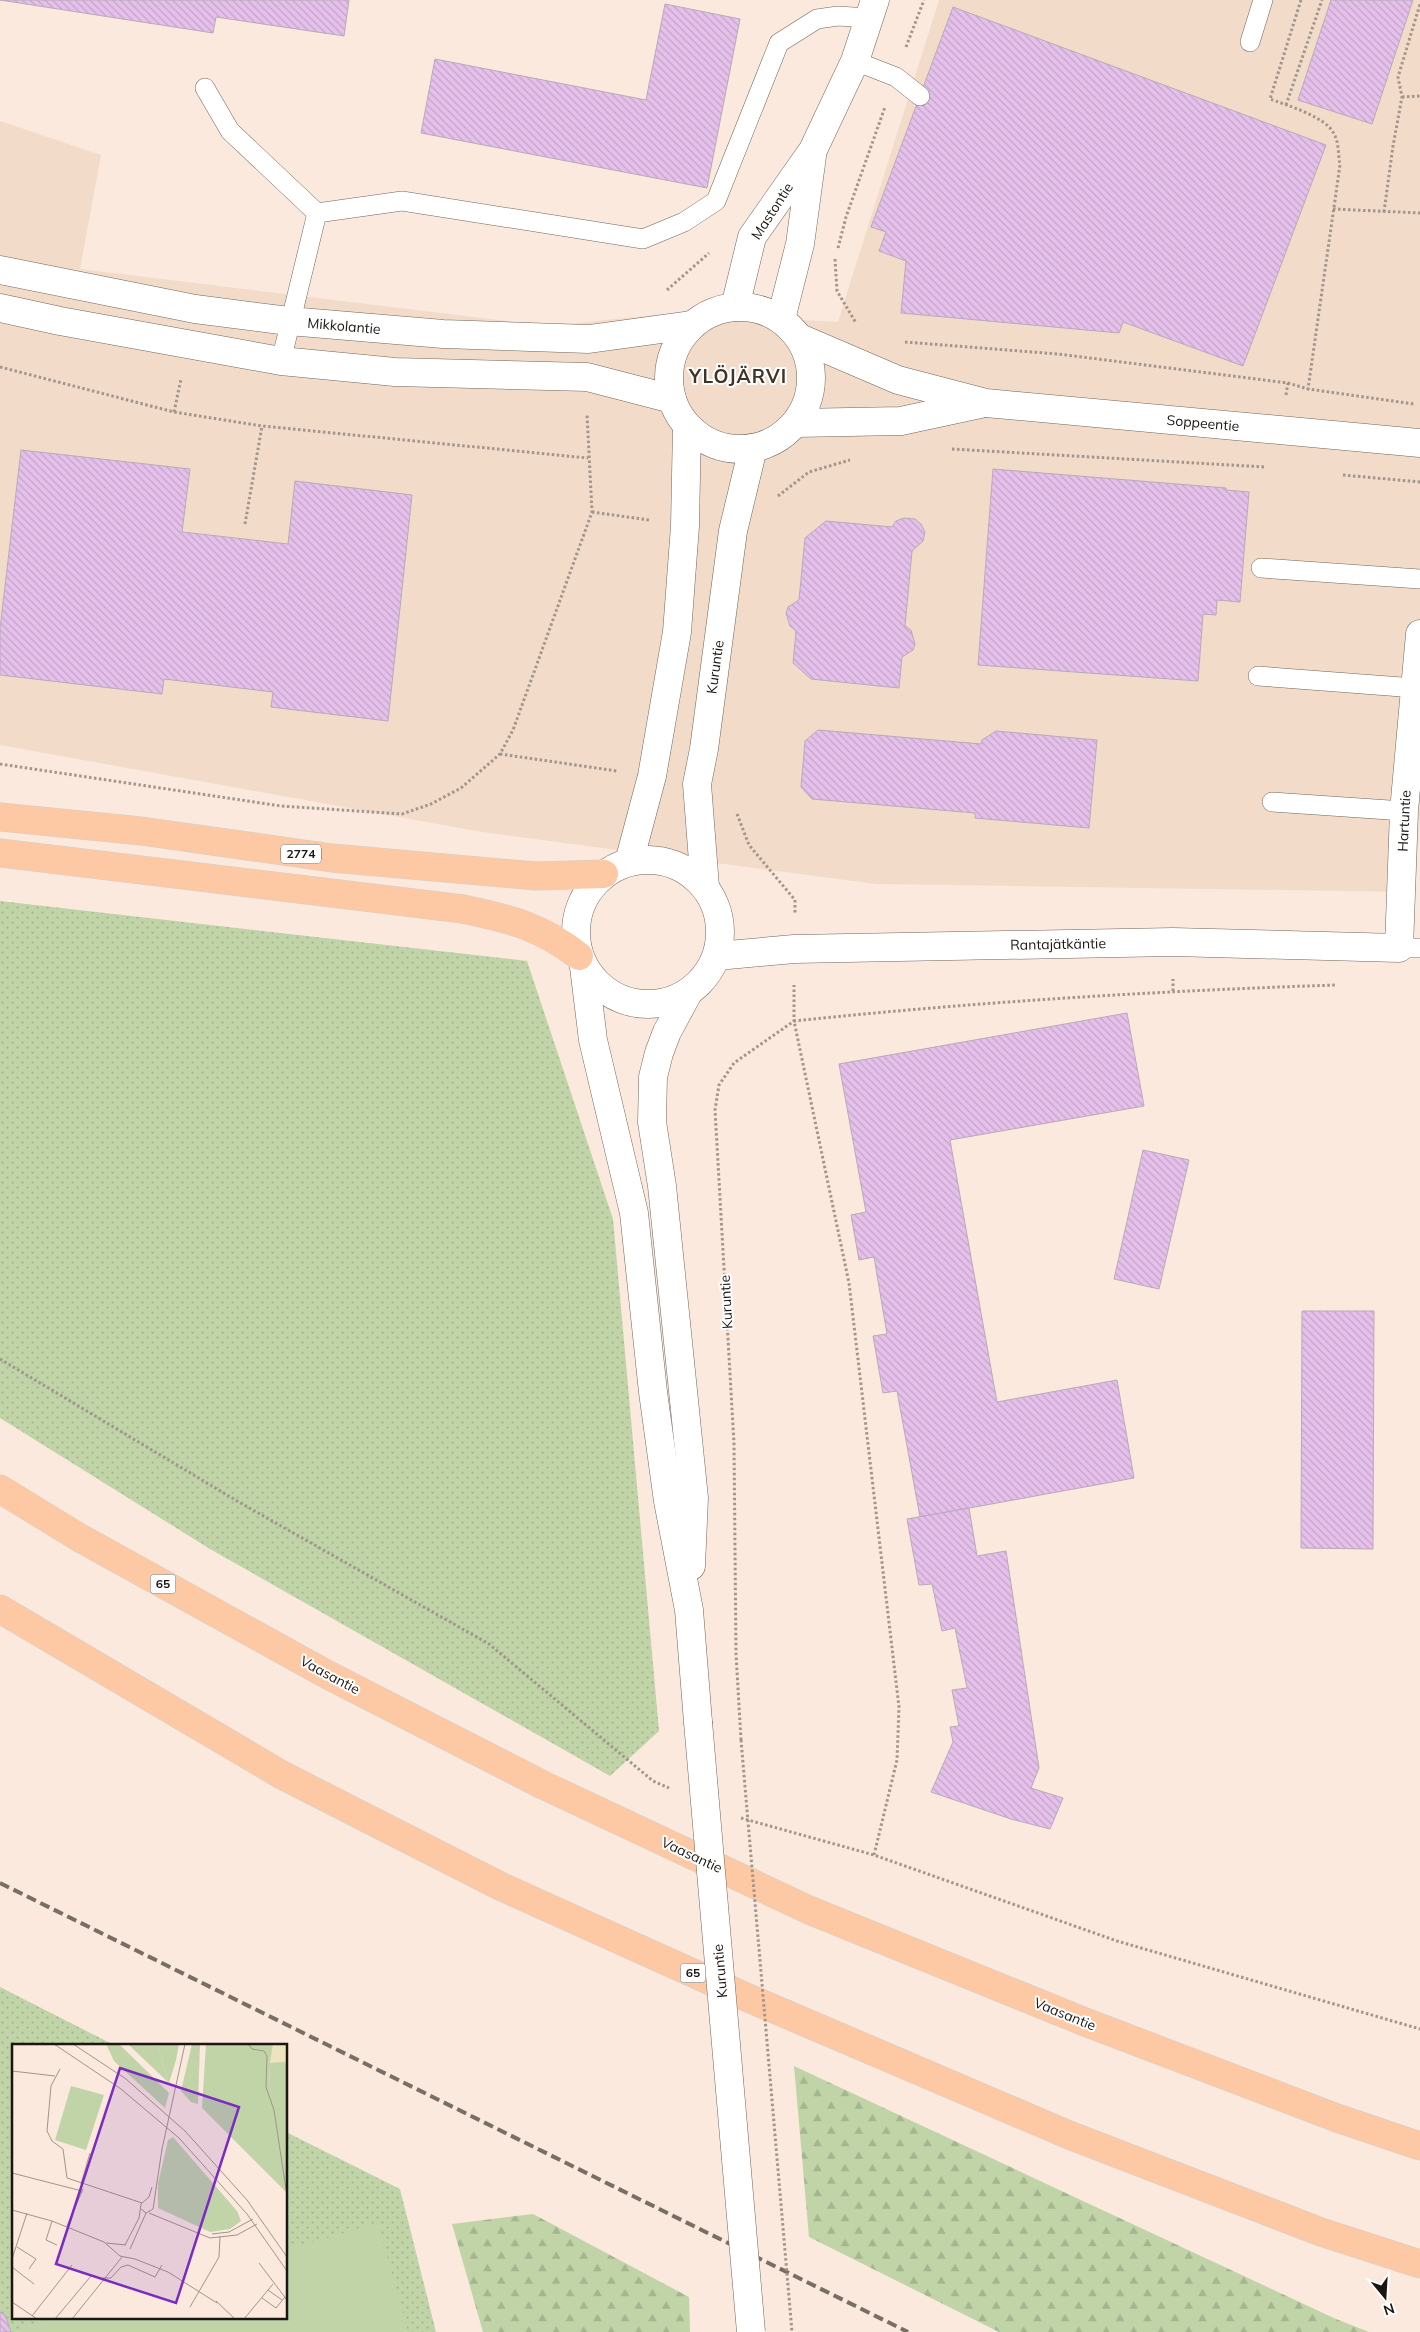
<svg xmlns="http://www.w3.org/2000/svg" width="1420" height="2332" viewBox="0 0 1420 2332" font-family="Mulish,sans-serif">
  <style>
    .built { fill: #f2dbc9 }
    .forest { fill: url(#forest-firs) }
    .park { fill: url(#park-dots) }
    .pitch { fill: #c0d4a8 }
    .building { fill: url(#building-back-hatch); stroke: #b7abb9 }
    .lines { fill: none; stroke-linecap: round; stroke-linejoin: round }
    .lane-casing { stroke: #73655a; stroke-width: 20 }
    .street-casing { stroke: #73655a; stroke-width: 29 }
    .secondary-casing { stroke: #73655a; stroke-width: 29 }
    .highway-casing { stroke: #d1d0cf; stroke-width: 29 }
    .path { stroke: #a2968c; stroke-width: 3; stroke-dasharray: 2.5 2.5; stroke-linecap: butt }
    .lane { stroke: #fff; stroke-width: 19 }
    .street { stroke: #fff; stroke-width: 28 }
    .secondary { stroke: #fff; stroke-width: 28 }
    .highway { stroke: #fcc9a4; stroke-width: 28 }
    .rail { stroke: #786e66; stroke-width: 4; stroke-dasharray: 10 5; stroke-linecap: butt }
    .secondary-bridge-casing { stroke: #73655a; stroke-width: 29; stroke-linecap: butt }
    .path-bridge { stroke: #a2968c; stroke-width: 3; stroke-dasharray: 2.5 2.5; stroke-linecap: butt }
    .secondary-bridge { stroke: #fff; stroke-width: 28 }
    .labels { text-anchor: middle; stroke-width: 4; stroke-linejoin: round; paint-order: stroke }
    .shield { fill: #fff; stroke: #5f5c58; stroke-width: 1 }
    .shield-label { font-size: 12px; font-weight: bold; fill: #1b1611 }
    .street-label { font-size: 14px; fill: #1b1611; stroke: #fff }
    .district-label { font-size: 19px; font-weight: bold; letter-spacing: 1px; fill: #403429; stroke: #fff }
    .inset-road { fill: none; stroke: #a1958b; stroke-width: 1 }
    .view { fill: #7b2cbf; fill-opacity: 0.15; stroke: #7b2cbf; stroke-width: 2.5 }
    .inset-edge { fill: none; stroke: #1b1611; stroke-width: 2.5 }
  </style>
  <defs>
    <pattern id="forest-firs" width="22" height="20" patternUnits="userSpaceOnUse" patternTransform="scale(1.25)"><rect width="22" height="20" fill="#c0d4a8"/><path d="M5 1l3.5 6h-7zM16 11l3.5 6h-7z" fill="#a4b590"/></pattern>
    <pattern id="park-dots" width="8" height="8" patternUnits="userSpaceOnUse" patternTransform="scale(1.25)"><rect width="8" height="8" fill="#c0d4a8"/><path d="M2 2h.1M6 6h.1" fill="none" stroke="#a4b590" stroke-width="1.8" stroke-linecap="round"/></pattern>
    <pattern id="building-back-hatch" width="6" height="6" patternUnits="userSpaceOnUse" patternTransform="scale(1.25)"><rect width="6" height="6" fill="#e5c0eb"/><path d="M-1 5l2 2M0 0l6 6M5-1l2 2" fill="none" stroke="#c4a4c8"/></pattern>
  </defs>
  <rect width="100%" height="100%" fill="#fae9dc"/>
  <polygon class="built" points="939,0 1420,0 1420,814 1415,892 876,884 482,832 0,745 0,121 101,155 80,269 547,326 675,313 838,322"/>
  <g class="forest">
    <polygon points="794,2066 1336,2319 1369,2332 999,2332 809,2237"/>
    <polygon points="533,2214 689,2297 690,2332 483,2332 452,2224"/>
  </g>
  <g class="park">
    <polygon points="0,901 527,961 613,1219 659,1731 610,1776 210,1549 0,1418"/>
    <polygon points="0,1987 116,2046 14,2046 14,2318 286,2318 286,2132 400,2189 436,2332 0,2332"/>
  </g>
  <polygon class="pitch" points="378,2223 408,2332 16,2332 15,2330 54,2318 286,2318 286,2250"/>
  <g class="building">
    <polygon points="0,0 349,0 344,36 216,17 213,33"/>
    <polygon points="1331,0 1413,0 1372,124 1298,100"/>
    <polygon points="665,4 740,19 707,188 421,133 435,59 646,100"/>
    <polygon points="953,7 1326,145 1243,366 1123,322 1119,333 901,313 906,261 879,251 886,232 871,227"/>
    <polygon points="21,450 190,469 182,532 288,544 295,481 412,495 388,721 271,707 273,692 164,679 162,694 0,675 0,629"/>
    <polygon points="993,469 1226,488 1226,490 1249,492 1240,602 1217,600 1216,615 1203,614 1198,681 978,665"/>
    <polygon points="904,518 915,519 921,524 925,532 923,541 912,551 905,626 911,630 915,644 913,650 902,657 899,688 811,679 793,663 796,631 790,626 786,613 788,607 799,600 805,538 826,521 892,527 896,521"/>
    <polygon points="818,730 981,744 982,740 996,731 1097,740 1089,828 975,818 975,813 812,799 801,787 805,741"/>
    <polygon points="1127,1013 1144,1106 950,1140 997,1402 1117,1380 1134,1478 920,1517 897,1391 883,1393 873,1336 887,1334 874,1257 859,1260 851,1215 866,1212 839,1064"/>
    <polygon points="1143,1150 1189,1160 1159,1289 1114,1279"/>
    <polygon points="1302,1311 1374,1311 1373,1549 1301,1548"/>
    <polygon points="969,1508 977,1556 1006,1551 1039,1768 1031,1788 1063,1798 1050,1829 1011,1819 931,1792 953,1742 950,1727 959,1726 952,1690 967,1688 955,1628 942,1631 932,1584 919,1585 907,1519"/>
    <polygon points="0,2312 5,2315 11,2332 0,2332"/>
  </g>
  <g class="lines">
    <defs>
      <g id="lane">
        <polyline points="1250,42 1263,0"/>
        <polyline points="855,61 896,77 920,96"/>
        <polyline points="205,88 230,131 317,213"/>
        <polyline points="281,361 317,213 402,201 643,239 684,222 716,201 779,43 817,19 838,16 869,18"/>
        <polyline points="1261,568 1420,579"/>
        <polyline points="1258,676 1415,688"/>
        <polyline points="1272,802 1404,811"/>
        <polyline points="1399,948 1420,948"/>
      </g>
      <polyline id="street" points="717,956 794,949 1173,942 1399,948 1404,811 1420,634"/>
      <g id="secondary">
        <polyline points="0,270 195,309 289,321 443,334 589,339 691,325"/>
        <circle cx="740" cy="378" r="71"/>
        <polyline points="735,307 752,237 813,150 855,61 875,0"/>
        <polyline points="0,308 60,321 281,361 395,372 587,377 672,399"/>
        <polyline points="781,319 800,244 812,156"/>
        <polyline points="800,338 898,380 986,403 1420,443"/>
        <polyline points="796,423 901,421 980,404"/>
        <circle cx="648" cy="932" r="72"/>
        <polyline points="629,862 652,776 677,632 685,526 687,426"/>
        <polyline points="705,887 697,784 704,749 733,531 753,448"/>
        <polyline points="584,967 593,1040 634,1213 653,1392 668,1501 689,1610 698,1722"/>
        <polyline points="688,993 667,1032 659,1053 653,1077 652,1122 662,1186 694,1498 691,1566"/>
      </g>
      <g id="highway">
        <polyline points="0,817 141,831 332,858 536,876 604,874"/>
        <path d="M0 853 463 909C510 919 540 926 579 956"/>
        <polyline points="0,1489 80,1538 328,1675 543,1785 809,1910 1085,2022 1337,2118 1420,2146"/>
        <polyline points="0,1609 282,1775 500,1886 746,1997 1069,2135 1321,2232 1420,2264"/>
      </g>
    </defs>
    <use href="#lane" class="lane-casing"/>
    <use href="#street" class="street-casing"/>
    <use href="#secondary" class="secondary-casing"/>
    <use href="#highway" class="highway-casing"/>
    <g class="path">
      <path d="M1301 0 1270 99C1286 105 1327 117 1334 134 1339 142 1338 155 1340 165L1308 389"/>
      <polyline points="906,47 924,0"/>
      <polyline points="1402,97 1420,96"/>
      <polyline points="1286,105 1322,0"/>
      <polyline points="1333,209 1420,213"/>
      <polyline points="1384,212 1393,146 1402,97 1398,77 1420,4"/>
      <polyline points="838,248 846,217 885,107"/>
      <polyline points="835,259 837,291 856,323"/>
      <polyline points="667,290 709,253"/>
      <polyline points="905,342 1058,354 1288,383 1308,389 1414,404"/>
      <polyline points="0,367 174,412 262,426 588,458"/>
      <polyline points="1286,395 1288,383"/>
      <polyline points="174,412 181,379"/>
      <polyline points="952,449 1265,467"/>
      <polyline points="1343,475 1420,482"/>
      <polyline points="778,496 809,472 850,460"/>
      <polyline points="592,512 649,520"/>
      <polyline points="245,524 262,426"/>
      <polyline points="500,754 617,771"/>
      <polyline points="0,764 281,806 402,814 431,804 461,788 500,754 513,730 592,512 587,414"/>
      <polyline points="737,814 749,845 795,900 795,914"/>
      <polyline points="1173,991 1173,979"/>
      <polyline points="0,1359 237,1501 489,1644 653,1781 669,1788"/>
      <polyline points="741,1740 736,1654 734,1444 715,1110 719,1085 734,1063 794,1021 794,985"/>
      <polyline points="741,1818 874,1855 1117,1941 1420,2029"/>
      <path d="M874 1855 897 1760 899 1707 849 1283 794 1021C974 1002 1155 991 1336 985"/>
    </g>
    <use href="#lane" class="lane"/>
    <use href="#street" class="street"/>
    <use href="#secondary" class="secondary"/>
    <use href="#highway" class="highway"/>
    <polyline class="rail" points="0,1883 908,2332"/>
    <defs>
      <polyline id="secondary-bridge" points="698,1722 751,2332"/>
    </defs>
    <use href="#secondary-bridge" class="secondary-bridge-casing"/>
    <polyline class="path-bridge" points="741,1740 792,2332"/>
    <use href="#secondary-bridge" class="secondary-bridge"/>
  </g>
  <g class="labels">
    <g class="shield">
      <rect x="281" y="844.5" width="40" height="19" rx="4"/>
      <rect x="150.5" y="1574.5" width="25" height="19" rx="4"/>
      <rect x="680.5" y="1963.5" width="25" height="19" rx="4"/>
    </g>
    <g class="shield-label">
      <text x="301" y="858">2774</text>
      <text x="163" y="1588">65</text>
      <text x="693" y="1977">65</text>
    </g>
    <g class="street-label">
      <text transform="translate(772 211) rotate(-57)" y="5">Mastontie</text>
      <text transform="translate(344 326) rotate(5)" y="5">Mikkolantie</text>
      <text transform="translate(1203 423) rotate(5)" y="5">Soppeentie</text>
      <text transform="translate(715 667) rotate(-82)" y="5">Kuruntie</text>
      <text transform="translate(1404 821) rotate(-87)" y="5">Hartuntie</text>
      <text transform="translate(1058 944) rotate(-1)" y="5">Rantajätkäntie</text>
      <text transform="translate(726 1302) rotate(-93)" y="5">Kuruntie</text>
      <text transform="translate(330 1675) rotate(28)" y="5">Vaasantie</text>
      <text transform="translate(692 1855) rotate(25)" y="5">Vaasantie</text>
      <text transform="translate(720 1971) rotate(-95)" y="5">Kuruntie</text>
      <text transform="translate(1065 2014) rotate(22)" y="5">Vaasantie</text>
    </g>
    <g class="district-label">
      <text x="738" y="383">YLÖJÄRVI</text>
    </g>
  </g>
  <g transform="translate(12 2044)">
    <rect width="275" height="275" fill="#fae9dc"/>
    <path d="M145 0H155L164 16 157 39Z" fill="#c0d4a8"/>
    <path d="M94 0H107L157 49 153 64 102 17ZM116 0H145L157 39 118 2ZM155 0H167L164 16 161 15ZM180 0H188L186 60 179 58 169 47ZM271 18 275 20V143L257 44 258 21Z" fill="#c0d4a8"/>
    <path d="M261 0H275V19H258Z" fill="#ede3be"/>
    <path d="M194 0H261L258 19 271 18 275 19 258 21 257 44 272 107 275 149 190 64ZM161 93 225 167 229 177 218 185 198 188 146 164V140L156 96Z" fill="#c0d4a8"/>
    <path d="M195 5H228L226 63 193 62ZM236 15a7 7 0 1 1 14 0a7 7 0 1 1-14 0ZM59 42 92 51 74 106 43 96Z" fill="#c0d4a8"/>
    <path class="inset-road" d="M42 0 109 45 167 94 235 170 275 227M61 0 114 35 173 87 235 156 275 213M236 0 240 5 252 7 255 12 254 43 262 66 274 145M48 25 39 42 35 87 40 97 51 105 55 134 130 159M0 27 43 32M0 129 70 147M69 140 78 109M129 165 134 169 141 165 150 105 173 0M0 166 40 177 92 198 108 212 123 215 156 228 205 259M137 169 198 194 225 191 245 180M40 177 34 196 45 201M55 182 71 145M200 190 217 188 241 175M94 199 114 201M113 201 127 174 129 160 137 153 140 143M5 203 24 215 17 225M118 205 134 169M0 215 15 169M247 219 275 256M0 223 22 240M91 234H99L109 223 116 221 143 233 150 221M256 246 270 256M250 254 264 264 273 253M204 257 223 275M0 258 25 275M178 263 207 213 208 192M20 272 60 221M43 275 79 232M60 275 110 213M232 275 261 240"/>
    <path class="view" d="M108 24 227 63 164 259 44 220Z"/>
    <rect width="275" height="275" class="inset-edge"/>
  </g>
  <g transform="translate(1385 2297) rotate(162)" stroke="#ffffff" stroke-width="4" paint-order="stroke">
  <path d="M0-4L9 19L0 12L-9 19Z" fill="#1b1611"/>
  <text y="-8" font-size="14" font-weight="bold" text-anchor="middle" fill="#1b1611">N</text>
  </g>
</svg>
